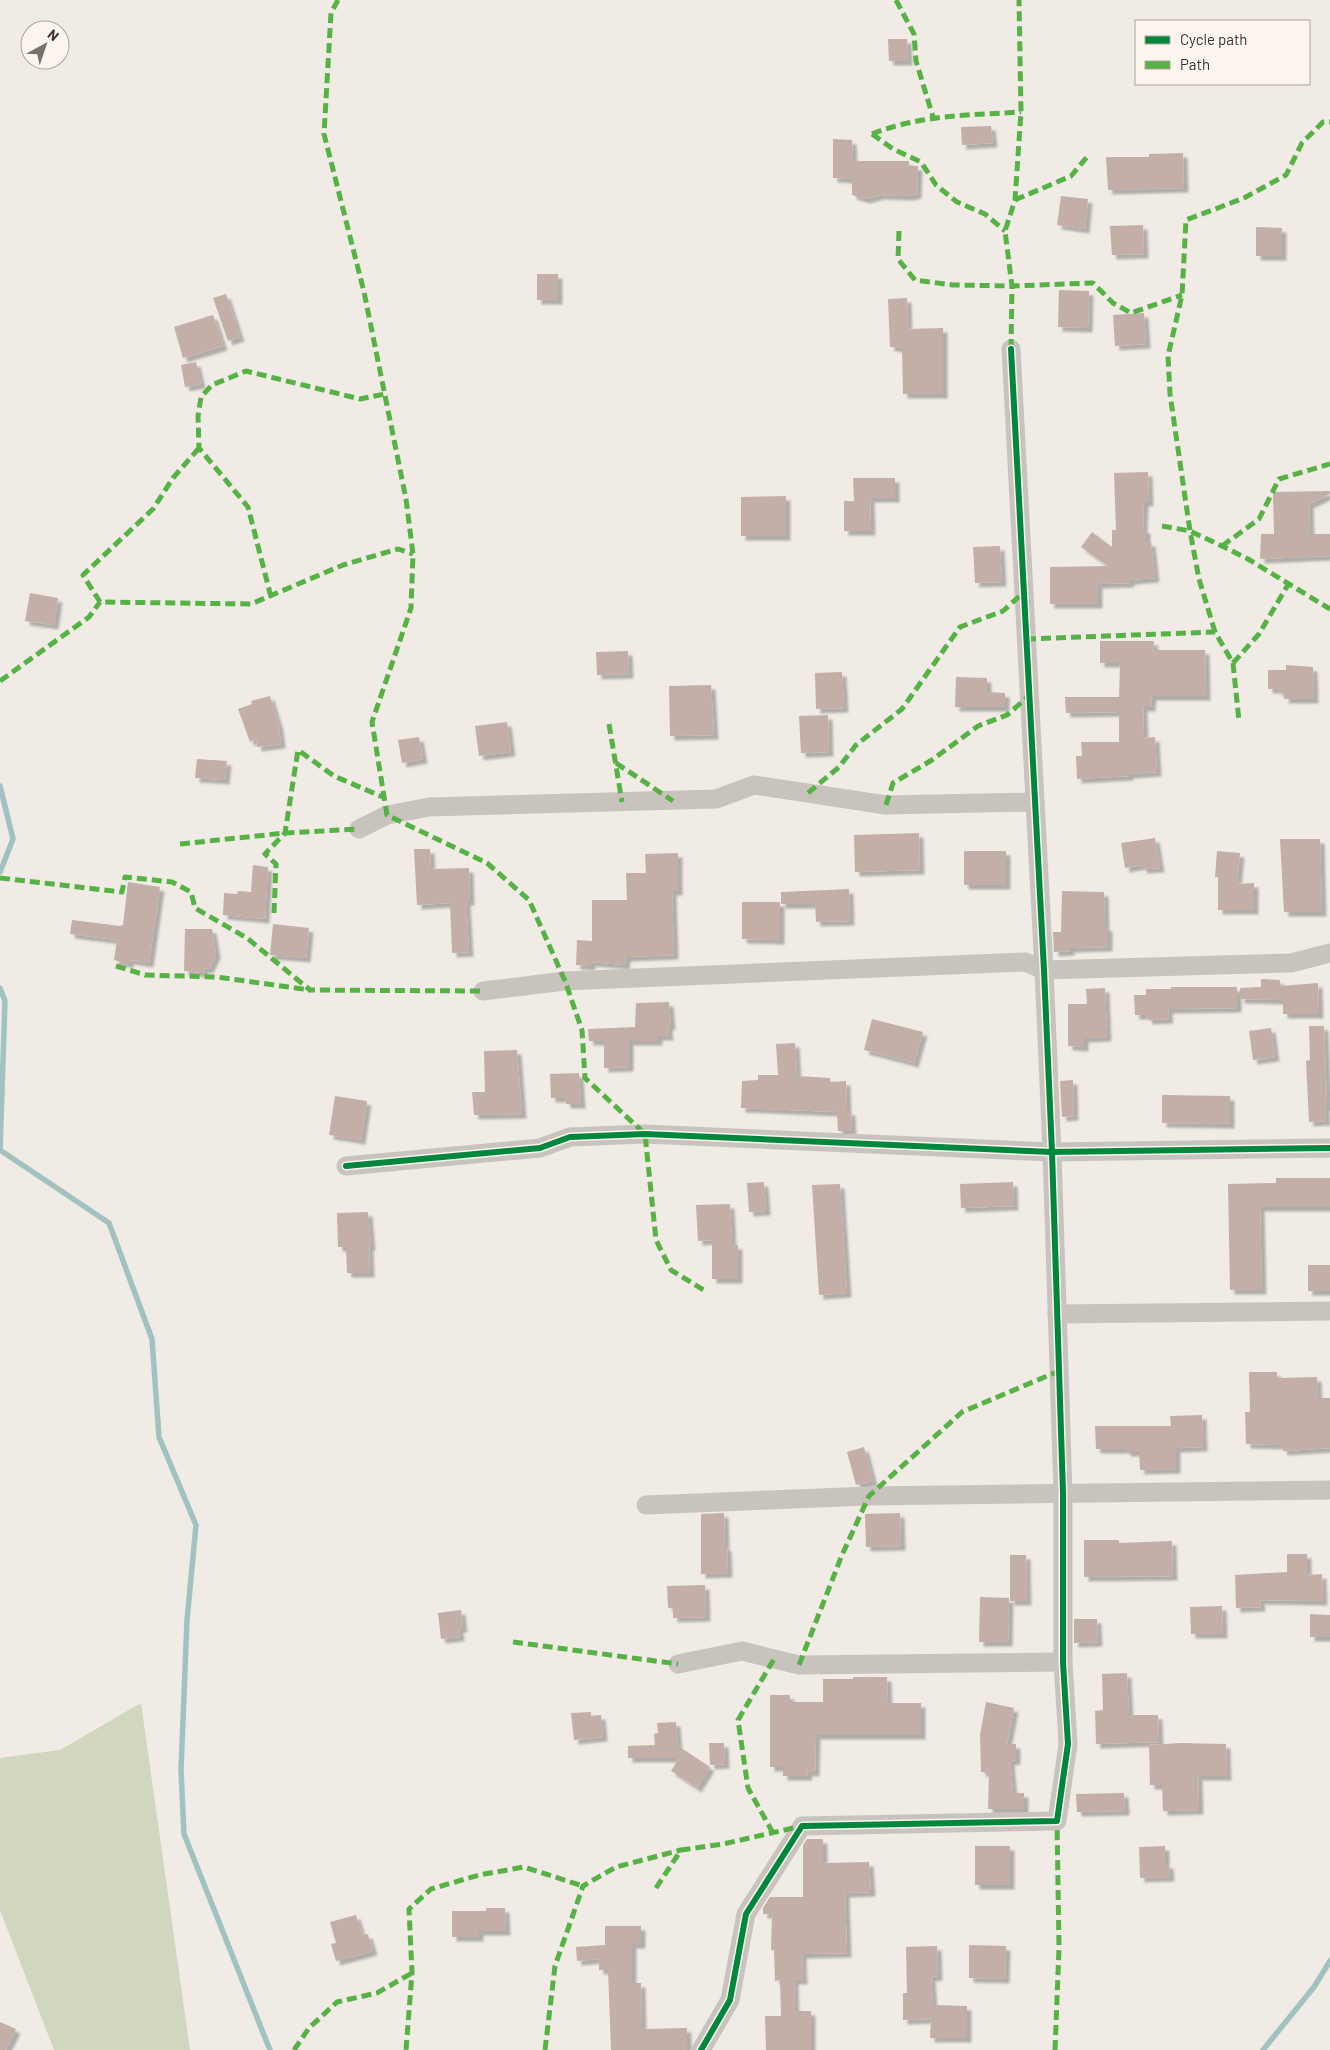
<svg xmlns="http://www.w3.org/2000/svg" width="1330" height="2050" viewBox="0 0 1330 2050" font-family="Barlow,sans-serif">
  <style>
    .green { fill: #d1d6bf }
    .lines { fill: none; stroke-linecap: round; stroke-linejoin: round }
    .stream { stroke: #a1c2c1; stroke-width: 5.5 }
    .building { fill: #c3afa7; filter: url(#shadow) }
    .minor { stroke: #c9c3be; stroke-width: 19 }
    .quiet { stroke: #57b246; stroke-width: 5; stroke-dasharray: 10 5; stroke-linecap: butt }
    .cycleway-casing { stroke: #fbf5ee; stroke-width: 9 }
    .cycleway { stroke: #00873e; stroke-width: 6 }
  </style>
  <defs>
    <filter id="shadow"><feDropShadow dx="4.5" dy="4.5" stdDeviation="1" flood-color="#0004"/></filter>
  </defs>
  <rect width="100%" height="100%" fill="#f0ebe5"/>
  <polygon class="green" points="141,1703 190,2050 54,2050 0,1910 0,1758 60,1750"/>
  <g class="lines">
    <g class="stream">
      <polyline points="0,786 13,839 0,872"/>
      <polyline points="0,988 5,1001 0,1150 109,1223 152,1339 159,1437 196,1525 187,1620 181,1770 184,1834 270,2050"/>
      <polyline points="1263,2050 1314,1987 1330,1961"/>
    </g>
  </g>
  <g class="building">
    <polygon points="888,39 907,39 908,61 889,61"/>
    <polygon points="991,126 993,143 962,145 961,127"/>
    <polygon points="833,139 852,140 853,161 909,161 909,166 918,166 917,194 909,196 880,195 865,199 852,195 852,179 833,178"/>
    <polygon points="1183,153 1184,188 1108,190 1106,157 1149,157 1149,154"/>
    <polygon points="1061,196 1088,199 1085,229 1057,225"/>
    <polygon points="1143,225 1144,254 1112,255 1110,226"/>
    <polygon points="1256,227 1282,228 1282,256 1256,256"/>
    <rect x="537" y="274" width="21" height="26"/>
    <polygon points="1059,290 1089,291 1088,328 1058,327"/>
    <polygon points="226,294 240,337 228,341 213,298"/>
    <polygon points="907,298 908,329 943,328 943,394 903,394 902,348 890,347 888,299"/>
    <polygon points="1144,313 1146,344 1115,346 1113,315"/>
    <polygon points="213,315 223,346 183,358 174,327"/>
    <polygon points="196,362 201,384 185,387 181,365"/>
    <polygon points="1148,472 1149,502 1144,502 1143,529 1146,529 1146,542 1151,542 1155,578 1130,580 1130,583 1098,584 1098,604 1050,604 1050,567 1108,566 1081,547 1092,532 1112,547 1112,530 1116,530 1114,473"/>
    <polygon points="853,478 895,478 895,498 870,498 871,531 844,531 844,501 854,501"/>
    <polygon points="1330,491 1330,494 1309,504 1310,534 1330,534 1330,556 1260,559 1261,534 1274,534 1273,492"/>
    <polygon points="786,496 786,536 741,536 741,497"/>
    <polygon points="1000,546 1002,582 975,583 973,547"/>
    <polygon points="30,593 58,598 54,625 25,621"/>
    <polygon points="1100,641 1154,641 1153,650 1205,650 1206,696 1152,696 1151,707 1143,707 1144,738 1155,737 1157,772 1129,774 1129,776 1077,779 1076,756 1082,756 1081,742 1119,742 1119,712 1066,713 1065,697 1119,697 1120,663 1100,663"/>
    <polygon points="628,651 629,674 597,675 596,652"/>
    <polygon points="1286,665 1313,667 1314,699 1284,699 1285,692 1278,692 1278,689 1268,689 1268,670 1286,670"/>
    <polygon points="842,672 844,708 816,709 815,673"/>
    <polygon points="956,677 987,678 987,692 1005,693 1005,707 955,707"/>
    <polygon points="711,685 714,735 670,736 669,686"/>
    <polygon points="270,696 279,726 281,744 257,747 256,738 250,742 238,709 252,704 251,701"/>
    <polygon points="828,715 829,752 801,753 799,716"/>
    <polygon points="507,722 511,752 479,756 475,726"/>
    <polygon points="419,737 423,759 402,763 398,740"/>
    <polygon points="197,759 227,761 225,780 195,778"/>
    <polygon points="919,833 920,870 855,872 854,835"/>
    <polygon points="1155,838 1160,868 1142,869 1142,865 1125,868 1121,843"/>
    <polygon points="1280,839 1320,839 1322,912 1284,912"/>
    <polygon points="414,849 430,849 431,869 469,868 470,901 466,901 469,952 452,953 450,903 417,905"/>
    <rect x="964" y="851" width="42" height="34"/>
    <polygon points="1217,851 1240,853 1237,884 1254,883 1254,910 1218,910 1218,877 1215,877"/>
    <polygon points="678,853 678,891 672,891 674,955 626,957 625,965 591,962 591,966 576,965 577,940 592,941 592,900 627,900 626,873 646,873 645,854"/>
    <polygon points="253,865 268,867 265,919 223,915 224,893 237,894 238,891 251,892"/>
    <polygon points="128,882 160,887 149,963 129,960 129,964 114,960 117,940 70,934 72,920 120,926 123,925"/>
    <polygon points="849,889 850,921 816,922 815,904 781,904 781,892"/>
    <polygon points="1062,891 1104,892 1105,927 1108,927 1108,947 1070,948 1070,951 1054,952 1053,932 1061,932"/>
    <polygon points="742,902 780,902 780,940 742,939"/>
    <polygon points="273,924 309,928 306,958 270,955"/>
    <polygon points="185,929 212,929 216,954 209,969 204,968 203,973 184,971"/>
    <polygon points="1261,979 1280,980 1280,986 1318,983 1319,1014 1283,1014 1283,1000 1240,999 1240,988 1261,987"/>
    <polygon points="1171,987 1237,987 1237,1008 1168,1009 1169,1019 1148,1020 1147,1015 1135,1015 1134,995 1146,995 1146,989 1171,989"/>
    <polygon points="1105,988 1107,1037 1084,1038 1084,1047 1068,1046 1068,1004 1087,1004 1086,989"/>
    <polygon points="669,1002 671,1025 668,1026 669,1036 658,1036 658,1041 629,1041 629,1067 604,1068 604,1041 589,1041 588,1029 635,1027 636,1003"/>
    <polygon points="872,1019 923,1032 914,1063 864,1050"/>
    <polygon points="1309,1026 1324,1026 1327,1107 1325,1107 1326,1121 1309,1122 1306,1061 1310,1060"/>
    <polygon points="1271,1028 1275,1057 1253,1060 1249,1031"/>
    <polygon points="795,1043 797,1076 830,1078 830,1082 846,1081 847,1111 851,1111 852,1131 838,1131 837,1112 741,1108 742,1081 758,1080 758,1075 778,1075 776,1044"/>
    <polygon points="517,1050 522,1114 474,1115 472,1092 485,1092 484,1051"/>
    <polygon points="579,1073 581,1104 566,1104 565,1098 551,1098 550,1074"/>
    <polygon points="1073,1080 1074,1116 1062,1117 1060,1081"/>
    <polygon points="1162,1095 1230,1096 1230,1124 1162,1123"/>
    <polygon points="335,1096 367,1101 361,1140 329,1135"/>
    <polygon points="1276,1178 1330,1178 1330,1207 1260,1207 1262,1290 1230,1290 1228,1184 1276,1183"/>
    <polygon points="764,1182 766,1211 749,1212 747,1183"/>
    <polygon points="1013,1182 1014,1206 961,1208 960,1184"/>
    <polygon points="840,1184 847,1293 819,1295 812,1185"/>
    <polygon points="730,1204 732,1245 738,1245 738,1279 712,1279 712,1240 698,1241 696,1205"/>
    <polygon points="368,1212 371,1246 369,1246 370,1273 347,1273 346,1247 338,1247 337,1213"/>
    <rect x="1308" y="1265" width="22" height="26"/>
    <polygon points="1249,1372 1277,1372 1277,1378 1317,1377 1318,1398 1330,1398 1330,1448 1283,1451 1282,1445 1246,1444 1245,1412 1250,1412"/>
    <polygon points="1202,1415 1203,1447 1176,1448 1176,1469 1140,1470 1139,1452 1126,1452 1126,1449 1096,1449 1095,1426 1171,1426 1170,1416"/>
    <polygon points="864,1447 873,1481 856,1485 847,1452"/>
    <polygon points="724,1513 725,1547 727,1547 728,1573 701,1574 701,1514"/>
    <polygon points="900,1513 901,1546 866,1547 865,1514"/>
    <polygon points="1084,1540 1119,1540 1119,1543 1172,1541 1173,1576 1084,1577"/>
    <polygon points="1287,1554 1307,1554 1307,1575 1322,1574 1323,1601 1260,1600 1261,1607 1236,1608 1235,1575 1287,1572"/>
    <polygon points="1010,1555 1026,1555 1027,1601 1010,1601"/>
    <polygon points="705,1585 706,1617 673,1618 673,1608 668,1608 667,1586"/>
    <polygon points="980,1597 1009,1598 1008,1642 979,1642"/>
    <polygon points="1222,1606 1223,1634 1191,1634 1190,1607"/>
    <polygon points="461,1610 463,1628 459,1628 460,1637 441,1639 438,1613"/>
    <polygon points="1310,1614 1330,1615 1330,1637 1310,1637"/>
    <polygon points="1074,1619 1097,1619 1098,1642 1074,1643"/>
    <polygon points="1127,1673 1129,1715 1158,1715 1159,1742 1096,1744 1095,1711 1103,1710 1102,1674"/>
    <polygon points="853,1677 887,1677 888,1703 921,1703 921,1735 816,1735 815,1772 807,1772 808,1776 783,1776 783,1767 770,1767 770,1695 790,1695 790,1702 823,1702 823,1679 853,1679"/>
    <polygon points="986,1702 1014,1708 1007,1744 1016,1744 1016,1760 1010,1761 1013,1793 1024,1793 1024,1809 988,1809 989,1773 981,1772 980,1735"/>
    <polygon points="591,1712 591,1716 601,1715 603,1737 574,1740 571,1713"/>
    <polygon points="676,1722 678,1746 710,1767 697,1788 671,1771 679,1758 628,1758 628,1746 655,1745 654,1734 658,1733 657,1723"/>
    <polygon points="709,1743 724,1743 725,1764 710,1765"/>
    <polygon points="1181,1743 1226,1744 1227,1776 1198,1776 1199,1810 1163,1811 1162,1785 1150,1785 1149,1745"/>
    <polygon points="1124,1793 1125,1811 1077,1812 1076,1794"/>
    <polygon points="807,1839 823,1839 823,1863 869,1862 871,1892 845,1893 847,1953 802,1954 803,1980 794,1980 795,2011 811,2011 811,2050 766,2050 765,2016 781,2016 780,1980 775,1981 774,1950 771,1950 772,1914 763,1914 763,1908 770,1897 803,1897 803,1845"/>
    <rect x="975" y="1846" width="35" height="39"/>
    <polygon points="1165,1846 1165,1864 1169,1864 1170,1877 1140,1878 1139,1847"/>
    <polygon points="486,1908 505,1908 506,1931 479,1931 479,1937 452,1937 452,1911 486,1911"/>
    <polygon points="356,1915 362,1935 368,1934 373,1951 336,1961 331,1944 336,1943 330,1922"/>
    <polygon points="605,1926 641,1926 641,1944 632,1944 632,1983 641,1983 642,2029 687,2028 687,2050 611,2050 608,1970 599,1970 599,1959 577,1961 576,1947 605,1945"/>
    <polygon points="969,1945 1006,1946 1005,1979 969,1978"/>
    <polygon points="937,1946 938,1976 931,1977 933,2005 967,2006 967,2038 930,2038 931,2019 903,2020 903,1993 907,1993 906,1947"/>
    <polygon points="0,2022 16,2029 6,2050 0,2050"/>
  </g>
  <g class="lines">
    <g class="minor">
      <polyline points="359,829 387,815 429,807 716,799 754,785 886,805 1035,802"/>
      <polyline points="483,991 565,981 1025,962 1044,970 1291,963 1330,953"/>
      <polyline points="346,1166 540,1148 570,1137 645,1134 1052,1152 1330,1148"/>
      <polyline points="1057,1314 1330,1311"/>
      <polyline points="646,1505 869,1496 1330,1490"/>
      <polyline points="678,1664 742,1651 799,1665 1063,1662"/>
      <polyline points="701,2050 730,2000 746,1914 802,1826 1057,1821 1068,1744 1063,1662 1063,1493 1052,1152 1044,970 1011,349"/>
    </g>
    <g class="quiet">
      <polyline points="338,0 331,13 324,134 364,292 406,499 413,554 411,608 372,722 387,815 487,863 529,900 565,981 582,1030 585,1078 645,1134 656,1240 671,1270 707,1292"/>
      <polyline points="896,0 914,34 916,61 933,117"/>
      <polyline points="872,134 893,149 921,162 936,185 957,202 985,214 1005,231"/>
      <path d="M872 134C919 115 970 115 1021 112"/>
      <polyline points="1015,200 1071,176 1087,157"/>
      <polyline points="899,231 898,259 915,280 953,285 1012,286 1093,283 1113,303 1131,313 1182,295"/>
      <polyline points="1011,349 1012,286 1005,231 1015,200 1021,112 1019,0"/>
      <polyline points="199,448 173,478 153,509 83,575 100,602 251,604 343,565 398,549 413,554"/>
      <polyline points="1162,526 1190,531 1222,546 1248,559 1330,609"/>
      <polyline points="1222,546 1259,519 1279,479 1330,464"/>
      <polyline points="271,597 248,507 199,448 198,416 201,397 212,385 246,371 360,399 385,394"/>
      <polyline points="1215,632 1199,579 1190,531 1170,394 1168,356 1182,295 1186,220 1244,198 1286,175 1302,143 1323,122 1330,122"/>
      <polyline points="1026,639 1215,632 1233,663 1239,721"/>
      <polyline points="1233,663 1259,634 1289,583"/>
      <polyline points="0,681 89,617 100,602"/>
      <polyline points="609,724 622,802"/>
      <polyline points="616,763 673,801"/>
      <polyline points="808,793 839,767 856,745 902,709 960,627 1003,611 1024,592"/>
      <polyline points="886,805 893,783 932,760 978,726 1007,715 1029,696"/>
      <polyline points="180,844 285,833 359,829"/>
      <polyline points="0,878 122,892 125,877 172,882 191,892 195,908 247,938 310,990 483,991"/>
      <polyline points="274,913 276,864 265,854 285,833 298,750 334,776 385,798"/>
      <polyline points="116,966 145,975 217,977 310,990"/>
      <polyline points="513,1642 678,1664"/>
      <polyline points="799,1665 842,1555 869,1496 962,1412 1059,1371"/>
      <polyline points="773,1833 748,1788 738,1720 774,1659"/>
      <polyline points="656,1888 681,1850 723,1844 802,1826"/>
      <polyline points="294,2050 309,2028 337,2002 377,1993 412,1973"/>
      <polyline points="406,2050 412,1973 409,1909 431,1889 479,1875 524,1867 583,1886"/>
      <polyline points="545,2050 555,1966 583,1886 616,1867 681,1850"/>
      <polyline points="1055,2050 1059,1948 1057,1821"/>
    </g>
    <defs>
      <g id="cycleway">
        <polyline points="346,1166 540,1148 570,1137 645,1134 1052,1152 1330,1148"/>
        <polyline points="701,2050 730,2000 746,1914 802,1826 1057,1821 1068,1744 1063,1662 1063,1493 1052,1152 1044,970 1011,349"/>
      </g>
    </defs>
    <use href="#cycleway" class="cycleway-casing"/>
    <use href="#cycleway" class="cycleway"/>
  </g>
  <rect x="1135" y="20" width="175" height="65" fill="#fbf5ee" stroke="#aea6a0"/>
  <rect x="1145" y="36" width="25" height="8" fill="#00873e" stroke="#aea6a0"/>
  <text x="1180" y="45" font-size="15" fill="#3b302b">Cycle path</text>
  <rect x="1145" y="61" width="25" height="8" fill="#57b246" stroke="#aea6a0"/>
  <text x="1180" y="70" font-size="15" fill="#3b302b">Path</text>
  <g transform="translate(45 45) rotate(40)"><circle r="24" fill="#fbf5ee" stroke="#aea6a0"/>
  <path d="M0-4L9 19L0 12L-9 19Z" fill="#7a716c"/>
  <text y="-8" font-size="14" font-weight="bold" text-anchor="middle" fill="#3b302b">N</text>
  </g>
</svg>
